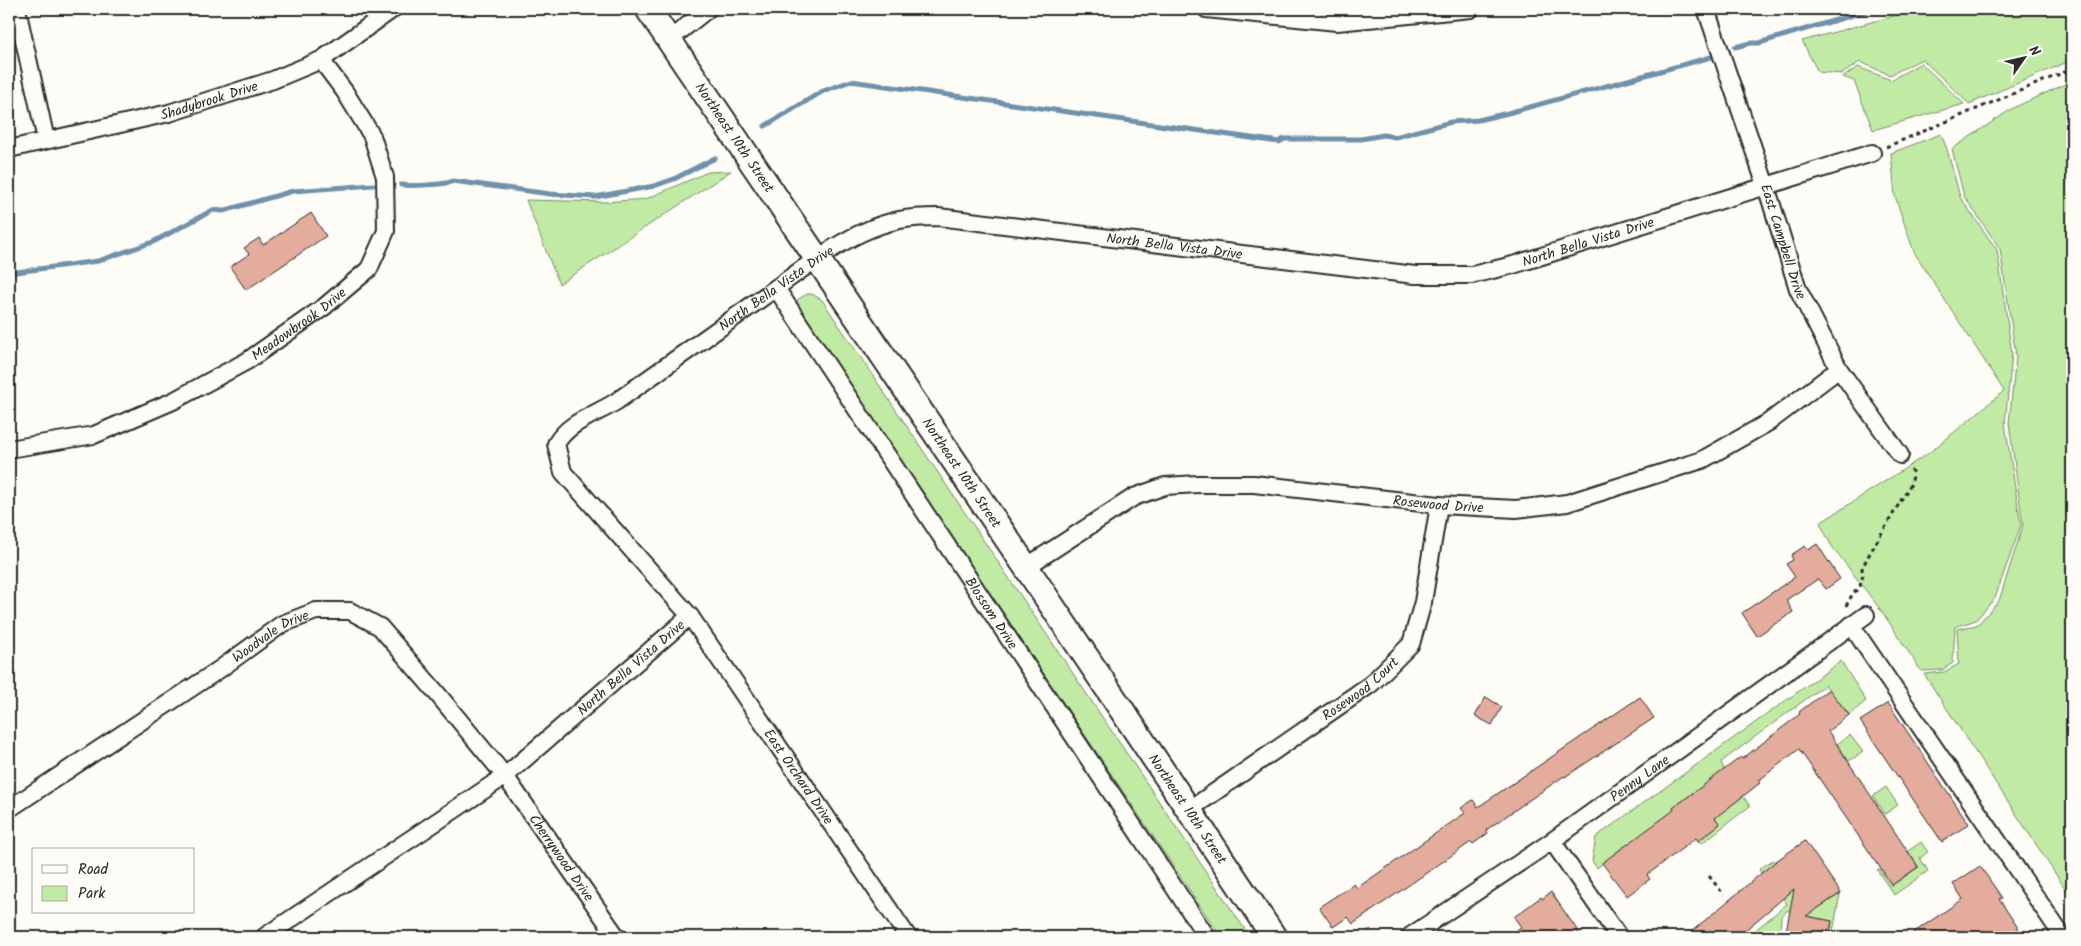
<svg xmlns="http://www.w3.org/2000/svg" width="2081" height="946" viewBox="0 0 2081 946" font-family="Kalam,sans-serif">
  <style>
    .green { fill: #c1eaa5; stroke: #768a68 }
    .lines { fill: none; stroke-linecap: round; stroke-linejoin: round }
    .stream { stroke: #6f91a9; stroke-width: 5 }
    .building { fill: #e4ac9c; stroke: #2b2b2b }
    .minor-casing { stroke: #2b2b2b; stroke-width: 20 }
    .secondary-casing { stroke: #2b2b2b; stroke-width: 28 }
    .path { stroke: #2b2b2b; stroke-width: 3; stroke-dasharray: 4 4; stroke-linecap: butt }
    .minor { stroke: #fdfcf7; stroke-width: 16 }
    .secondary { stroke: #fdfcf7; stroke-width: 24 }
    .labels { text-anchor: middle; stroke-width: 4; stroke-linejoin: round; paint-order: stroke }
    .street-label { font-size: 14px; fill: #2b2b2b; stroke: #fdfcf7 }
  </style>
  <rect width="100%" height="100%" fill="#fdfcf7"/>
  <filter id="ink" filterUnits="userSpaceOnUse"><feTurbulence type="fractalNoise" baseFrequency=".02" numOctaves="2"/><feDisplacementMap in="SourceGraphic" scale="10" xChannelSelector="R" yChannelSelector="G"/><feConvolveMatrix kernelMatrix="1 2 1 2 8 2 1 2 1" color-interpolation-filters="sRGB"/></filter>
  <g filter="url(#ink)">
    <g class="green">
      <polygon points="1911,9 2072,9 2072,60 1969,104 1922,59 1890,75 1860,62 1842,74 1818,72 1802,41 1897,15"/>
      <polygon points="1921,63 1964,104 1873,130 1854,81 1843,77 1858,67 1891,80"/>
      <polygon points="2072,81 2072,899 1924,674 1944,672 1959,664 1957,629 1977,625 1999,601 2023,525 2009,423 2016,356 2000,249 1964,196 1952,149 2013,108"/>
      <polygon points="1941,134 1947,149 1960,197 1997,250 2012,354 2005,424 2021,525 1995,598 1976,620 1955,627 1953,663 1942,670 1921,671 1883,613 1831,545 1820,523 1929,453 2004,391 1914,252 1895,196 1891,153"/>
      <polygon points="731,171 559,284 526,200 605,202 646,199 708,172"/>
      <polygon points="807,294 812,294 822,300 1250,937 1221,937 798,309 797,300"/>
      <polygon points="1841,661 1866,701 1849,715 1825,685 1721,762 1724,770 1708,782 1728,808 1743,796 1750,806 1702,843 1698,841 1720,824 1695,791 1673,808 1680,818 1631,855 1624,846 1597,868 1592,861 1596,837"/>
      <polygon points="1850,735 1863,752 1849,761 1837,744"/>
      <polygon points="1886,787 1898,805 1885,814 1873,796"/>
      <polygon points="1921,842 1928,852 1920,858 1928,871 1894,895 1877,870 1879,869 1891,886 1919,867 1908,851"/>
      <polygon points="1773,860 1799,899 1787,863 1817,909 1840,894 1832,937 1829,937 1832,921 1790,913 1788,910 1781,916 1780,937 1747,937 1787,904 1783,899 1790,893 1769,867 1761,873 1759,869"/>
    </g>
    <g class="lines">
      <g class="stream">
        <polyline points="1735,47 1751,43 1759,43 1873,9"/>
        <polyline points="765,126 823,91 851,81 1279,142 1284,139 1361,139 1384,135 1395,137 1451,122 1478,120 1508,113 1711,57"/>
        <path d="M401 185C411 186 446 185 453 181L550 194 595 197 654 186 674 179 715 158"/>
        <polyline points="9,273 98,261 153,242 213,210 223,211 293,191 373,185"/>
      </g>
    </g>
    <g class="building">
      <polygon points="311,213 326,236 246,290 230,267 249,254 244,248 259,238 263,245"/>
      <polygon points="1817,544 1840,579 1826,589 1818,579 1786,600 1793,612 1757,636 1742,613 1795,577 1786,564 1793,560 1791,555 1805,546 1808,550"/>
      <polygon points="1829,689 1849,715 1828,731 1918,867 1892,885 1799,749 1758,781 1760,783 1715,818 1720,824 1698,841 1696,838 1647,875 1650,879 1627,896 1602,863 1674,810 1673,808 1741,757 1742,759 1800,714 1799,712"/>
      <polygon points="1486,697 1502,707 1492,725 1475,716"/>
      <polygon points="1640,697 1654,718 1565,777 1564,776 1486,830 1488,833 1473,844 1471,842 1353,924 1348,917 1333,927 1319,907 1354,884 1357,888 1409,852 1465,813 1461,808 1473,800 1478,807"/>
      <polygon points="1888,703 1969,824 1942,842 1860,721"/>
      <polygon points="1805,841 1841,893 1806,916 1832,921 1829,937 1785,937 1794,889 1737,937 1685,937 1776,861"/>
      <polygon points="1980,866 2002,898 1999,899 2024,937 1907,937 1963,899 1953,884"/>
      <polygon points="1551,892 1582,937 1506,937 1521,927 1514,917 1541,897 1542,899"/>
    </g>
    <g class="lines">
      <defs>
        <g id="minor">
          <polyline points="17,9 46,140"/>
          <polyline points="1206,9 1337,22 1471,9"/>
          <path id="s1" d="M1706 9 1766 186 1798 289 1839 369 1900 455"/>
          <polyline points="669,40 708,9"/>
          <path id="s2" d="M9 149 169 113 273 80 321 60 393 9"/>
          <path id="s3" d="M776 288 1207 937"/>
          <path id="s4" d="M9 449 94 435 173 401 247 361 324 307 369 269 386 231 385 177 372 136 345 92 321 60"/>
          <path id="s5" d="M1026 567 1134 497 1165 486 1198 484H1254L1439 505 1516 509 1567 503 1702 460 1769 422 1839 369"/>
          <path id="s6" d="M690 616 908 937"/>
          <polyline points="1851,625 2063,937"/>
          <path id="s7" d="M9 809 220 669 282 624 316 611H350L380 627 435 691 505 776 617 937"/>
          <path id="s8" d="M1189 810 1371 684 1411 644 1423 602 1439 505"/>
          <polyline points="1552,841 1619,937"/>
          <path id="s9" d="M264 937 505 776 690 616 563 472 556 444C569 421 596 415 617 401 667 366 716 330 766 295 796 274 827 249 861 233 889 220 908 217 938 217L1415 275H1472L1513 265 1872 153"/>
          <path id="s10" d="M1409 937 1552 841 1866 615"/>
        </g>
        <g id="secondary">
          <path id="s11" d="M648 9 1026 567 1274 937"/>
        </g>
      </defs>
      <use href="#minor" class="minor-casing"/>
      <use href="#secondary" class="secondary-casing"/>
      <g class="path">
        <polyline points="1886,147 2072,69"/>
        <polyline points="1846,606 1852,595 1860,586 1863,575 1862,569 1867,558 1912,482 1913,473 1909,467"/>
        <polyline points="1709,876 1724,895"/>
        <polyline points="1743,937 1746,935"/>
      </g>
      <use href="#minor" class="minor"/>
      <use href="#secondary" class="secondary"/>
    </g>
  </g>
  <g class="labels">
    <g class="street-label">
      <text dy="5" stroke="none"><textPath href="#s2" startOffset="206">Shadybrook Drive</textPath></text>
      <text dy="5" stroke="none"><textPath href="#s11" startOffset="155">Northeast 10th Street</textPath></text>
      <text dy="5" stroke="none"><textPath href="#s9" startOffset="1865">North Bella Vista Drive</textPath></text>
      <text dy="5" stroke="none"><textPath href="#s1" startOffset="245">East Campbell Drive</textPath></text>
      <text dy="5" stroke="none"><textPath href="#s9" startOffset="1445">North Bella Vista Drive</textPath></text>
      <text dy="5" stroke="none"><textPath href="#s9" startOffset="1026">North Bella Vista Drive</textPath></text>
      <text dy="5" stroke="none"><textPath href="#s4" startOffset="320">Meadowbrook Drive</textPath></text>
      <text dy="5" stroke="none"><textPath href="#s11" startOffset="560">Northeast 10th Street</textPath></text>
      <text dy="5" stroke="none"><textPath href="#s5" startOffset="436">Rosewood Drive</textPath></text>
      <text dy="5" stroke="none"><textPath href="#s3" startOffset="390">Blossom Drive</textPath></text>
      <text dy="5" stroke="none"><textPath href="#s7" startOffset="314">Woodvale Drive</textPath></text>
      <text dy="5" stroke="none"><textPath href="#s9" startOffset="456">North Bella Vista Drive</textPath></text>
      <text dy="5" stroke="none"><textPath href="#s8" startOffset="210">Rosewood Court</textPath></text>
      <text dy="5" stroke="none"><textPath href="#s6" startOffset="194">East Orchard Drive</textPath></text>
      <text dy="5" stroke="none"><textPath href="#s10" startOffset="280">Penny Lane</textPath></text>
      <text dy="5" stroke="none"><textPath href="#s11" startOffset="965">Northeast 10th Street</textPath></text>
      <text dy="5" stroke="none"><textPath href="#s7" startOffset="728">Cherrywood Drive</textPath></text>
    </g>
  </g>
  <rect width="2081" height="946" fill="none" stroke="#fdfcf7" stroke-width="30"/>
  <rect x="15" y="15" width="2051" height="916" fill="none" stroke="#2b2b2b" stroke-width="2" filter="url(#ink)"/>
  <rect x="32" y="848" width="162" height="65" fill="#fdfcf7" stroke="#a9a8a5"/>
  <rect x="42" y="865" width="25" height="8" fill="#fdfcf7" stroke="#a9a8a5"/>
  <text x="78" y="874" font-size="15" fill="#2b2b2b">Road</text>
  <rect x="42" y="886" width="25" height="15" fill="#c1eaa5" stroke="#a9a8a5"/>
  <text x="78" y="898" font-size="15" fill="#2b2b2b">Park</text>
  <g transform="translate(2024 58) rotate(56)" stroke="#fdfcf7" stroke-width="4" paint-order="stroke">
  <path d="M0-4L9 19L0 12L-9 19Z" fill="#2b2b2b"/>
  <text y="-8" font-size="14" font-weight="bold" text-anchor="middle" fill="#2b2b2b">N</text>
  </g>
</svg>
